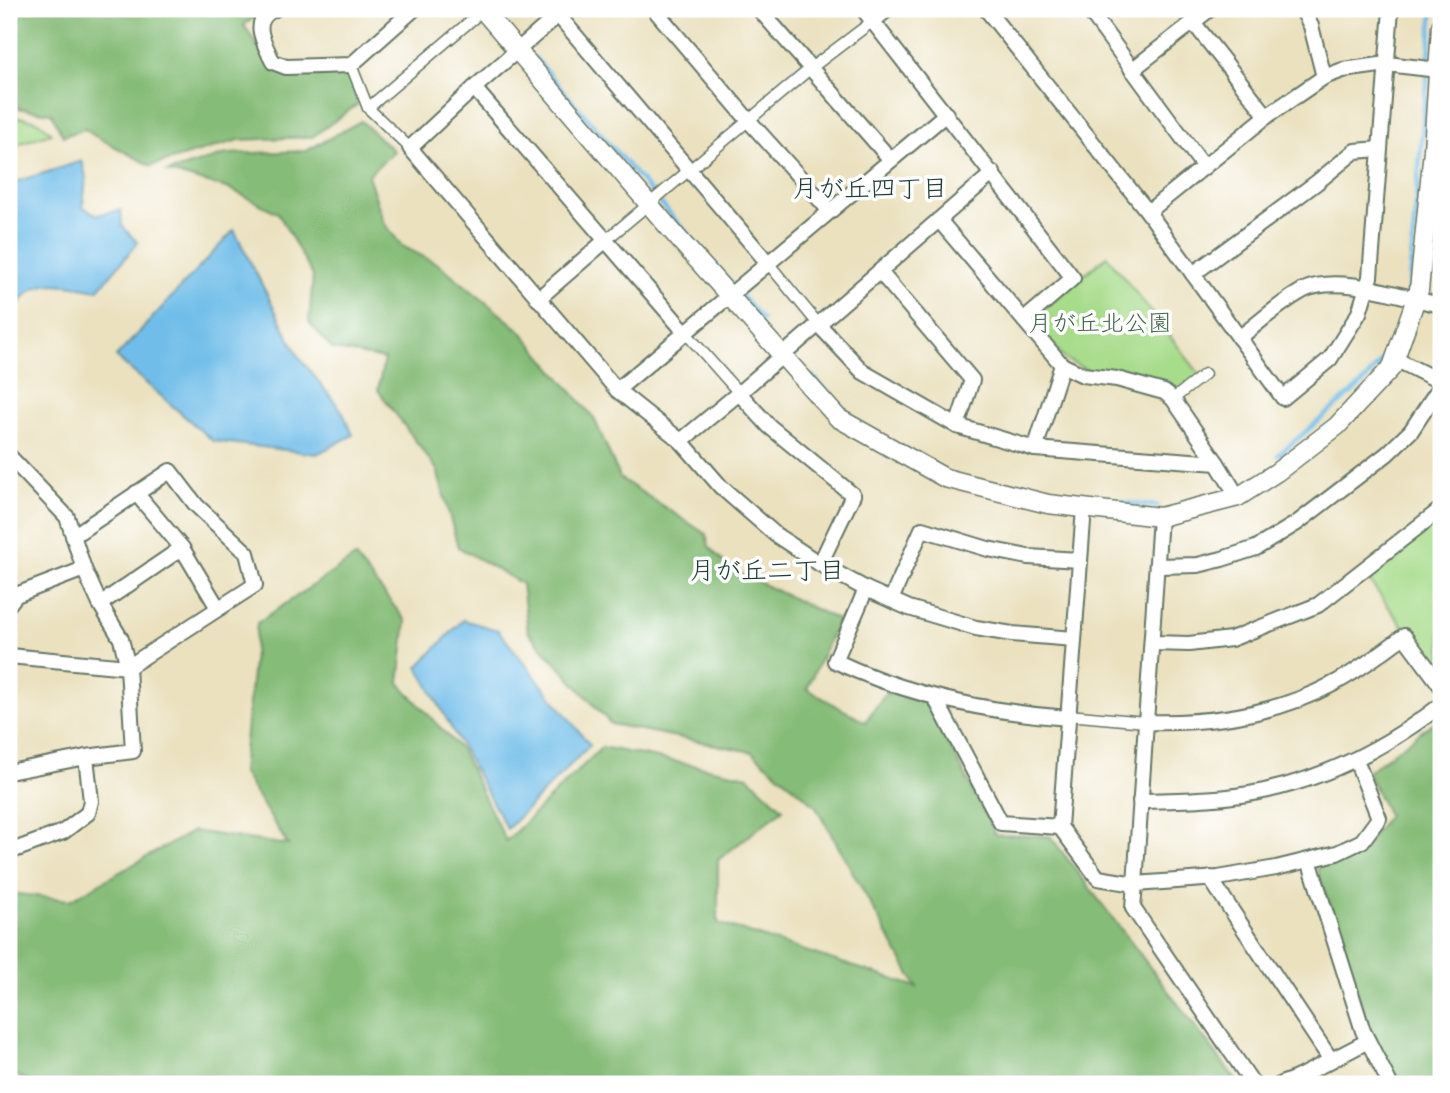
<svg xmlns="http://www.w3.org/2000/svg" width="1450" height="1093" viewBox="0 0 1450 1093" font-family="Pangolin,'Klee One',sans-serif">
  <style>
    .green { fill: #a7dc8b; stroke: #638c60; stroke-width: 2 }
    .forest { fill: #85bc77; stroke: #527c56; stroke-width: 2 }
    .water { fill: #6fbde9; stroke: #477d8e; stroke-width: 2 }
    .lines { fill: none; stroke-linecap: round; stroke-linejoin: round }
    .stream { stroke: #6fbde9; stroke-width: 4.5 }
    .pedestrian-casing { stroke: #667665; stroke-width: 13 }
    .minor-casing { stroke: #667665; stroke-width: 18 }
    .tertiary-casing { stroke: #667665; stroke-width: 21 }
    .pedestrian { stroke: #fff; stroke-width: 10 }
    .minor { stroke: #fff; stroke-width: 14 }
    .tertiary { stroke: #fff; stroke-width: 18 }
    .labels { text-anchor: middle; stroke-width: 7; stroke-linejoin: round; paint-order: stroke }
    .park-label { font-size: 24px; fill: #41654a; stroke: #fff }
    .neighbourhood-label { font-size: 26px; fill: #1f3d34; stroke: #fff }
  </style>
  <rect width="100%" height="100%" fill="#fff"/>
  <filter id="ink" filterUnits="userSpaceOnUse"><feTurbulence type="fractalNoise" baseFrequency=".0143" numOctaves="2"/><feDisplacementMap in="SourceGraphic" scale="14" xChannelSelector="R" yChannelSelector="G"/><feConvolveMatrix kernelMatrix="1 2 1 2 8 2 1 2 1" color-interpolation-filters="sRGB"/></filter>
  <filter id="wash" filterUnits="userSpaceOnUse"><feTurbulence type="fractalNoise" baseFrequency=".00686" numOctaves="4" result="noise"/><feDisplacementMap in="SourceGraphic" scale="28" xChannelSelector="R" yChannelSelector="G"/><feGaussianBlur stdDeviation="1.57" result="paint"/><feColorMatrix in="noise" values="0 0 0 0 0 0 0 0 0 0 0 0 0 0 0 0 0 1.4 0 .05"/><feComposite in="paint" operator="in"/></filter>
  <g filter="url(#wash)">
    <rect width="100%" height="100%" fill="#ebe1bf"/>
    <g class="green">
      <path d="M9 116C28 119 38 117 51 133L9 147Z"/>
      <polygon points="1107,256 1202,377 1173,399 1084,369 1065,359 1036,327 1036,315"/>
      <polygon points="1441,518 1441,678 1365,575"/>
    </g>
    <g class="forest">
      <polygon points="9,9 267,9 244,25 268,62 289,75 348,73 358,104 312,137 239,140 151,166 93,135 85,129 63,136 51,113 9,107"/>
      <polygon points="361,121 394,151 368,175 384,223 402,246 440,265 521,331 594,418 620,478 706,534 709,547 729,568 838,620 807,689 865,722 886,693 928,703 996,835 1050,836 1239,1084 34,1084 9,1072 9,893 70,900 193,831 288,845 242,772 257,623 355,557 406,621 399,683 461,750 506,841 602,747 748,776 783,809 718,860 718,923 917,987 815,805 752,752 611,724 528,632 522,584 458,547 437,470 378,390 384,359 332,349 309,322 313,276 278,213 230,189 168,172 227,154 306,151"/>
      <polygon points="1441,717 1441,1084 1396,1084 1367,1022 1317,868 1363,849 1388,815 1367,772"/>
    </g>
    <g class="water">
      <path d="M82 161 86 177 83 207 97 215 121 210 122 226 138 243 98 290C73 287 43 275 23 298 17 305 15 315 9 321V184Z"/>
      <polygon points="234,230 299,357 342,411 353,435 317,454 213,441 116,357"/>
      <polygon points="463,620 498,630 590,745 507,829 418,667"/>
    </g>
    <g class="lines">
      <g class="stream">
        <polyline points="535,58 762,320"/>
        <polyline points="1408,294 1433,9"/>
        <polyline points="812,376 850,415"/>
        <polyline points="1278,455 1362,384 1389,352"/>
        <polyline points="1036,493 1157,506"/>
      </g>
    </g>
  </g>
  <g filter="url(#ink)">
    <g class="lines">
      <defs>
        <g id="pedestrian">
          <polyline points="351,65 368,108 410,148"/>
          <polyline points="368,108 474,18"/>
          <polyline points="606,240 811,68 873,21"/>
          <polyline points="768,263 819,325"/>
          <polyline points="685,332 739,393"/>
          <polyline points="1173,399 1205,374"/>
          <polyline points="1068,715 1146,722"/>
        </g>
        <g id="minor">
          <path d="M275 9C249 20 264 43 273 62L286 67 351 65 414 9"/>
          <polyline points="565,9 474,88 410,148 617,390 681,441 721,487 776,535 820,564 866,589 909,608 976,628 1012,634 1074,639"/>
          <polyline points="654,9 749,121 830,211"/>
          <polyline points="759,9 891,160"/>
          <polyline points="863,9 1073,278 1024,320"/>
          <polyline points="986,9 1148,212 1283,398 1330,359 1359,313 1370,277 1391,9"/>
          <polyline points="1088,9 1204,167"/>
          <polyline points="1302,9 1311,26 1324,77"/>
          <polyline points="558,15 768,263"/>
          <polyline points="873,21 888,9"/>
          <polyline points="1193,22 1267,116"/>
          <polyline points="1132,70 1210,9"/>
          <polyline points="474,88 685,332"/>
          <polyline points="1148,212 1267,116 1324,77 1343,70 1387,64 1438,70"/>
          <polyline points="939,220 1062,365"/>
          <polyline points="880,272 972,380 957,426"/>
          <polyline points="1193,274 1316,183 1355,151 1380,149"/>
          <polyline points="538,299 606,240"/>
          <polyline points="819,325 863,372 957,426 1035,449 1217,463 1238,497"/>
          <path d="M1239 338C1260 322 1281 302 1304 290 1339 273 1404 298 1441 305"/>
          <polyline points="1395,359 1441,382"/>
          <polyline points="617,390 946,114"/>
          <polyline points="681,441 739,393"/>
          <polyline points="1035,449 1062,365 1083,375 1117,379 1153,389 1164,392 1173,399 1217,463"/>
          <polyline points="9,456 67,517 84,569 100,604 121,639 128,667 133,751 86,757 91,801 88,813 63,832 9,852"/>
          <polyline points="136,493 182,548 218,608"/>
          <polyline points="1084,508 1060,827 1098,878 1135,884 1133,908 1253,1084"/>
          <polyline points="1160,517 1135,884 1218,878 1276,868 1337,853 1362,841 1379,818 1356,760"/>
          <polyline points="820,564 853,495 769,426 739,393 993,173"/>
          <polyline points="1157,566 1198,565 1222,559 1256,548 1297,523 1387,454 1411,431 1441,385"/>
          <path d="M866 589 835 661C909 696 986 712 1068 718"/>
          <polyline points="891,600 922,529 988,549 1028,557 1080,560"/>
          <polyline points="9,604 16,595 84,569"/>
          <polyline points="100,604 182,548"/>
          <polyline points="1152,643 1189,644 1231,639 1318,605 1441,509"/>
          <polyline points="9,656 128,667 255,585 247,553 196,505 170,471 73,536"/>
          <polyline points="935,698 1001,823 1060,827"/>
          <path d="M1146 722C1210 724 1276 714 1333 684 1358 671 1381 653 1404 636L1441 686"/>
          <polyline points="9,772 86,757"/>
          <path d="M1140 801C1181 800 1223 800 1264 791 1329 777 1388 746 1441 705"/>
          <polyline points="1309,860 1363,1031 1390,1084"/>
          <polyline points="1210,878 1331,1060"/>
          <polyline points="1297,1078 1368,1041"/>
          <polyline points="1281,1084 1297,1078 1300,1084"/>
        </g>
        <polyline id="tertiary" points="482,9 677,237 838,418 945,478 1048,504 1160,517 1238,497 1277,472 1337,426 1392,367 1419,290 1433,150 1441,26"/>
      </defs>
      <use href="#pedestrian" class="pedestrian-casing"/>
      <use href="#minor" class="minor-casing"/>
      <use href="#tertiary" class="tertiary-casing"/>
      <use href="#pedestrian" class="pedestrian"/>
      <use href="#minor" class="minor"/>
      <use href="#tertiary" class="tertiary"/>
    </g>
  </g>
  <g class="labels">
    <g class="park-label">
      <text x="1100" y="331">月が丘北公園</text>
    </g>
    <g class="neighbourhood-label">
      <text x="870" y="197">月が丘四丁目</text>
      <text x="767" y="579">月が丘二丁目</text>
    </g>
  </g>
  <rect width="1450" height="1093" fill="none" stroke="#fff" stroke-width="35"/>
</svg>
